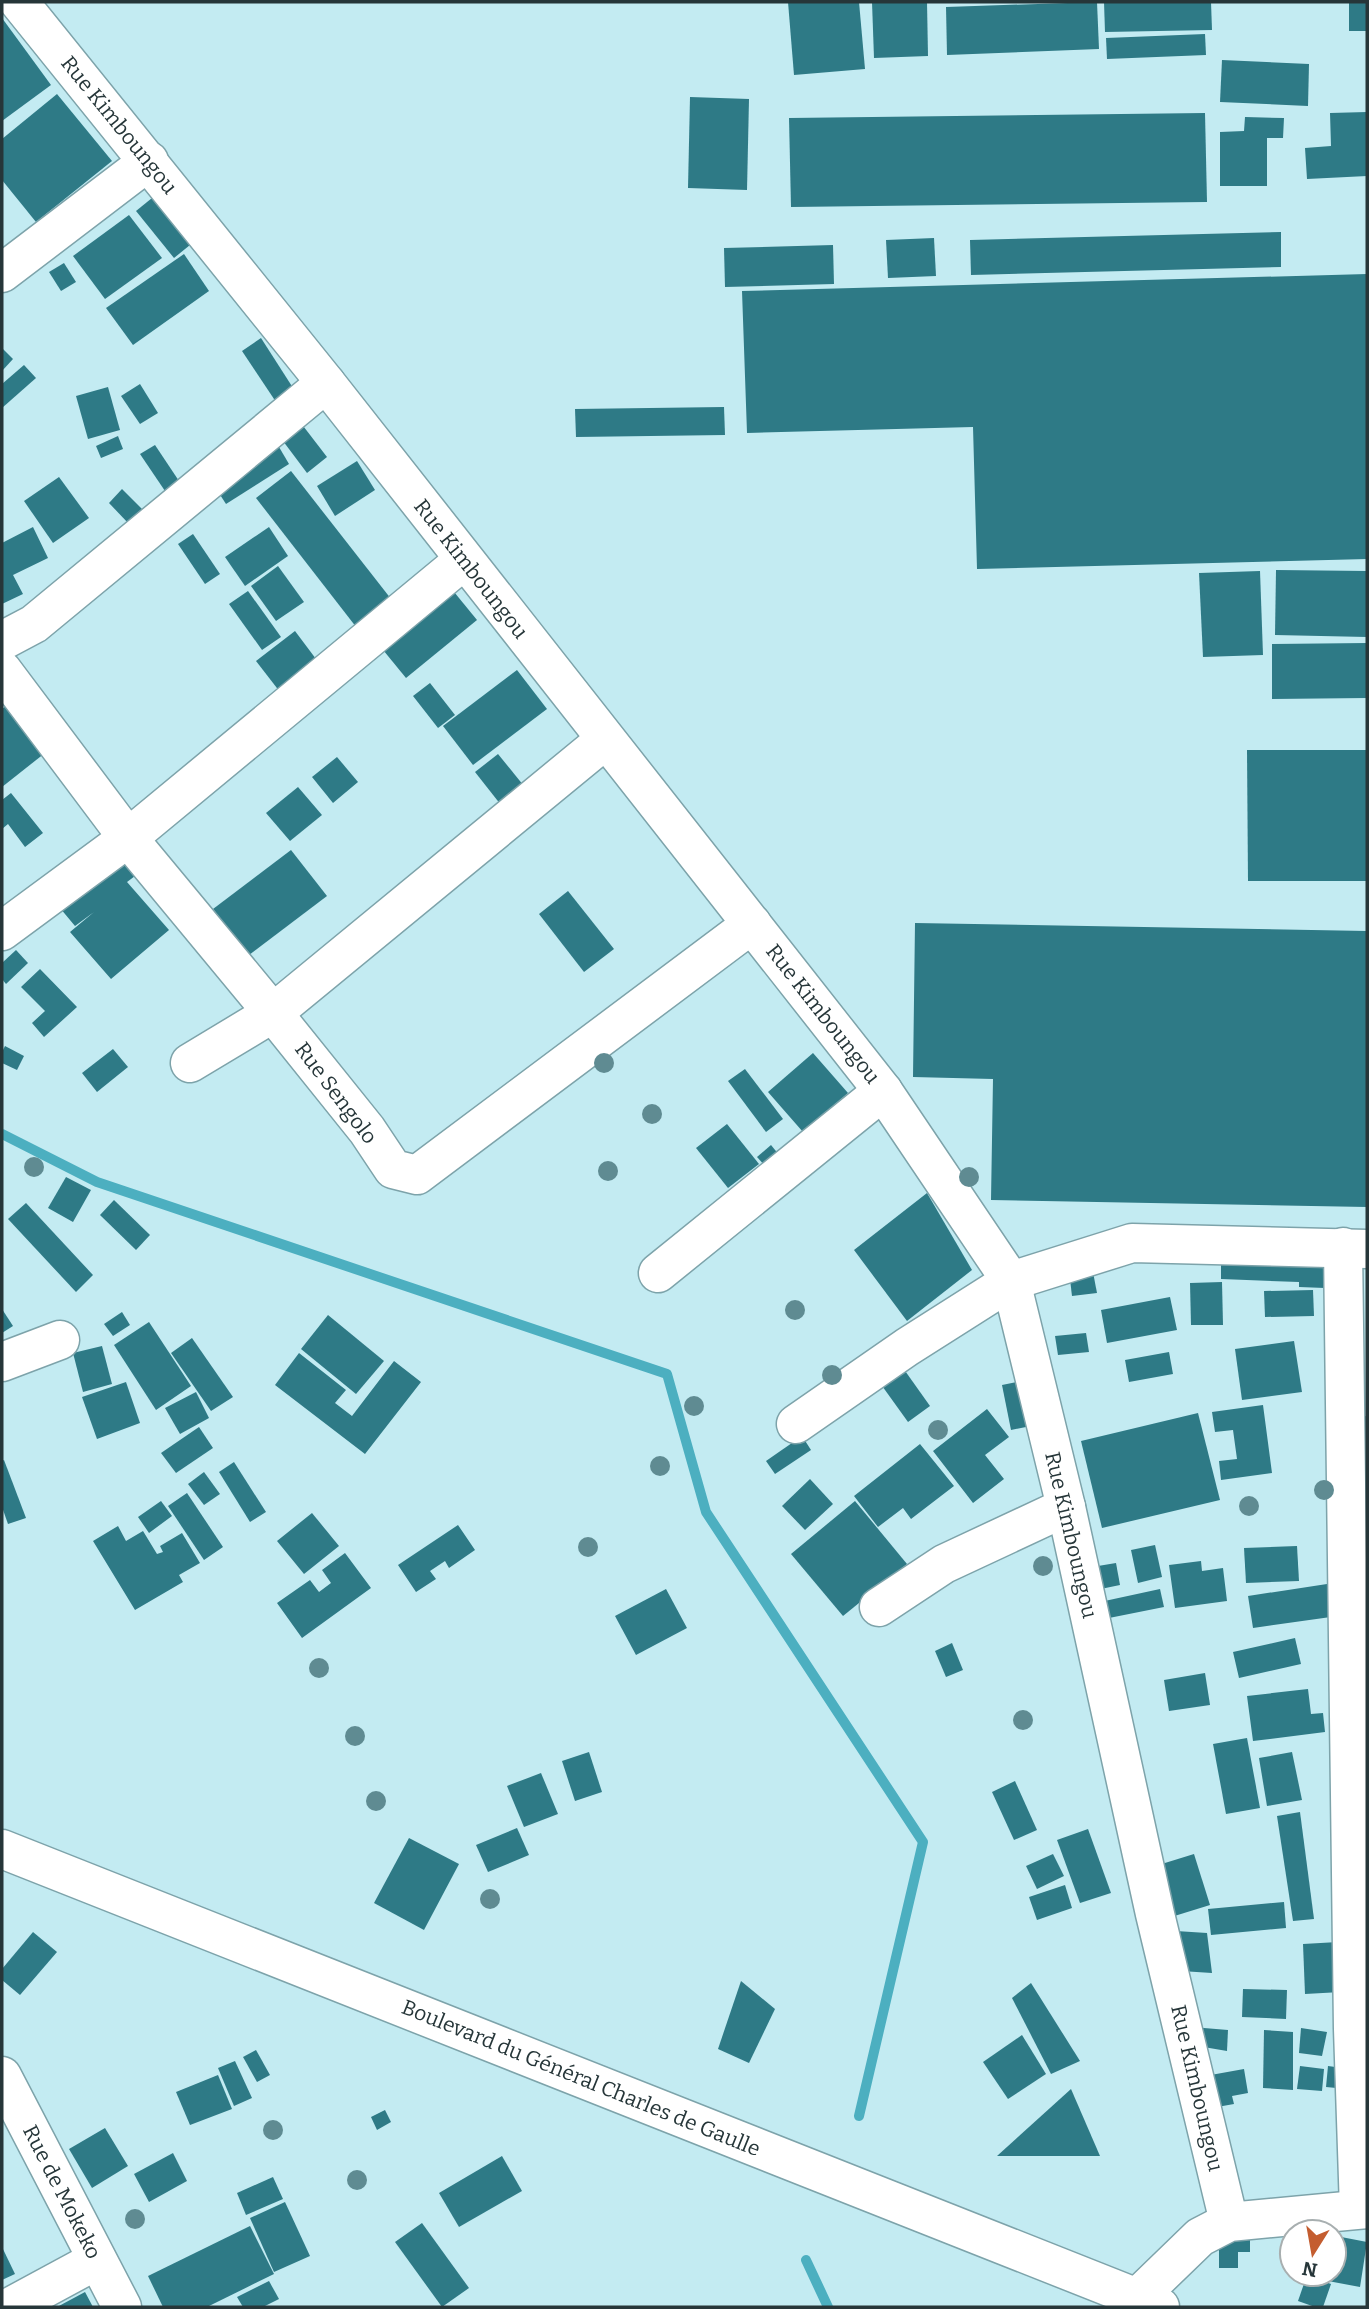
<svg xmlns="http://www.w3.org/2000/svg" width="1369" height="2309" viewBox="0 0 1369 2309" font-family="Bitter,serif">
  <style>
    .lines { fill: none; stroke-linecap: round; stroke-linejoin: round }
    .stream { stroke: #4cafc0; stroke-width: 10 }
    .building { fill: #2e7a86 }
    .minor-casing { stroke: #7da3aa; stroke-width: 41 }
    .minor { stroke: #fff; stroke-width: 38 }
    .tree { fill: #5f8b92 }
    .labels { text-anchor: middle; stroke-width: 7; stroke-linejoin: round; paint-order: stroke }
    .street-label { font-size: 21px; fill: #263639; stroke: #fff }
  </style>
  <rect width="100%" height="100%" fill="#c3ebf2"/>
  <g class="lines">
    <g class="stream">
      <polyline points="2,1134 97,1182 667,1374 706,1512 923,1842 859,2116"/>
      <polyline points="806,2260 828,2307"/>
    </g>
  </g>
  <g class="building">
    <polygon points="788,2 859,2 865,69 794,75"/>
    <polygon points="872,2 927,2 928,56 874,58"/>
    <polygon points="1097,2 1099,49 947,55 946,7"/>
    <polygon points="1104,2 1211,2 1212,30 1105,32"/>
    <rect x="1349" y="2" width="18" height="29"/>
    <polygon points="2,18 51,85 2,121"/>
    <polygon points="1205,34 1206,55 1107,59 1106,38"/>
    <polygon points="1222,60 1309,64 1308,106 1220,102"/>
    <polygon points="57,94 112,161 36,222 2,180 2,139"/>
    <polygon points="690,97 749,99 747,190 688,188"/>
    <polygon points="1367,112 1367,176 1307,179 1305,148 1331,146 1330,113"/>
    <polygon points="1205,113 1207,202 791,207 789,118"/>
    <polygon points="1245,117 1284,118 1283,138 1267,138 1267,186 1220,186 1220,132 1244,131"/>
    <polygon points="152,198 190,245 174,258 136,211"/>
    <polygon points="129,215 162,258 105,299 73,256"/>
    <polygon points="1281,232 1281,267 971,275 970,240"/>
    <polygon points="934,238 936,276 888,278 886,240"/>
    <polygon points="833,245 834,284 725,287 724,248"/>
    <polygon points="184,254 209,291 133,345 106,308"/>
    <polygon points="64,263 76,282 61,291 49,272"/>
    <polygon points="1367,274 1367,559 977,569 973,427 747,433 742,291"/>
    <polygon points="261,338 295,391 276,402 242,351"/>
    <polygon points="2,348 13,359 2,371"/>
    <polygon points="24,365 36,378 2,408 2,384"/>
    <polygon points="140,384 158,413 140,424 121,396"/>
    <polygon points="108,387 120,430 88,439 76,396"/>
    <polygon points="724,407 725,435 576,437 575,409"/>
    <polygon points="297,418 327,457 307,473 277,433"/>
    <polygon points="118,436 123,449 101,458 96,446"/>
    <polygon points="155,445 179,481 165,491 140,454"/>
    <polygon points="279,447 289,464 226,504 215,487"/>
    <polygon points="357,461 375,490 335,516 317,486"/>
    <polygon points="291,471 395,604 360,632 256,498"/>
    <polygon points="59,477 89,518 53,543 24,501"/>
    <polygon points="122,489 143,510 129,524 109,503"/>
    <polygon points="33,527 48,558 13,575 23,594 2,604 2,543"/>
    <polygon points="269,527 288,556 245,586 225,557"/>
    <polygon points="193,534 220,574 205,584 178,544"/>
    <polygon points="278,566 304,602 276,621 251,586"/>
    <polygon points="1276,570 1367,571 1367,637 1275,635"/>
    <polygon points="1260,571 1263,655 1203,657 1199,573"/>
    <polygon points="450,587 477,620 406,678 379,645"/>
    <polygon points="248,591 281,637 262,650 229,604"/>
    <polygon points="295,631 319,663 280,692 256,661"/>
    <polygon points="1367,643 1367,698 1272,699 1272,644"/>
    <polygon points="517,670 547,709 473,765 443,726"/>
    <polygon points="430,683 455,715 438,728 413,696"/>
    <polygon points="7,705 45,753 2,787 2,709"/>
    <polygon points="1247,750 1367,750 1367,881 1248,881"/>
    <polygon points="498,754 524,786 501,805 475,772"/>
    <polygon points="337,757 358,782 333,803 312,777"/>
    <polygon points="298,787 322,815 290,841 266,813"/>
    <polygon points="11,793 43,833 25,847 8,824 2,829 2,800"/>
    <polygon points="291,850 327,896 249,955 213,909"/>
    <polygon points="119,858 135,876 127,882 169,930 111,979 70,932 94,912 75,926 60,908"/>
    <polygon points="568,891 614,949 584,972 539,914"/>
    <polygon points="915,923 1367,931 1367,1207 991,1200 993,1079 913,1077"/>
    <polygon points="16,950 28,963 6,984 2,979 2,963"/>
    <polygon points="40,969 77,1007 44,1037 32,1023 45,1011 21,987"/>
    <polygon points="5,1046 24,1056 17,1070 2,1063 2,1052"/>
    <polygon points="113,1049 128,1067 97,1092 82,1073"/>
    <polygon points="813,1053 848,1093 803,1132 768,1092"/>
    <polygon points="745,1069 783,1119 766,1132 728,1081"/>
    <polygon points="727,1124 759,1164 728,1188 696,1148"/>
    <polygon points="771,1145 780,1156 766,1167 757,1157"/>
    <polygon points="66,1177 91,1190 73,1222 48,1208"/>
    <polygon points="927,1193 972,1270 907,1321 854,1250"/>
    <polygon points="114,1200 150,1235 136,1250 100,1215"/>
    <polygon points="26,1203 93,1275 76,1292 8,1219"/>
    <polygon points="1221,1253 1326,1264 1325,1288 1299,1287 1299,1282 1221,1279"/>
    <polygon points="1092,1267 1097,1293 1072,1296 1069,1271"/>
    <polygon points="1222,1282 1223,1325 1191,1325 1190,1283"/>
    <polygon points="1313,1290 1314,1316 1265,1317 1264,1291"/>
    <polygon points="1170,1297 1177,1330 1107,1343 1101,1310"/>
    <polygon points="2,1309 13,1326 2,1333"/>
    <polygon points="122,1312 130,1325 113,1336 104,1324"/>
    <polygon points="328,1315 384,1361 356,1394 301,1349"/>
    <polygon points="149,1322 191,1386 156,1410 114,1345"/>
    <polygon points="1086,1333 1089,1352 1058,1355 1055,1336"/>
    <polygon points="192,1338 233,1397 211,1411 171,1353"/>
    <polygon points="1294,1341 1302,1392 1242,1400 1235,1349"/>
    <polygon points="102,1346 112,1384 83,1392 73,1353"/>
    <polygon points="1169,1352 1173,1374 1129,1382 1125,1360"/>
    <polygon points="299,1353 346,1390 335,1403 352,1416 394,1361 421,1382 365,1454 275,1385"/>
    <polygon points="903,1368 930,1406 908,1422 880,1383"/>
    <polygon points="1021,1381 1031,1426 1011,1430 1002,1385"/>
    <polygon points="126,1382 140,1423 97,1439 82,1397"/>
    <polygon points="196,1392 209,1418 180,1434 165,1408"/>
    <polygon points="1263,1405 1272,1473 1221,1480 1219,1461 1237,1459 1233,1430 1215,1432 1212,1412"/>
    <polygon points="987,1409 1009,1437 985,1455 1004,1479 973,1503 933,1451"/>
    <polygon points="1198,1413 1220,1500 1102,1528 1081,1441"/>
    <polygon points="1367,1416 1367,1501 1357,1502 1354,1417"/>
    <polygon points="199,1427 213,1448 176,1473 161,1453"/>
    <polygon points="802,1436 811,1450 775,1474 766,1461"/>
    <polygon points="920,1444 954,1486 911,1519 903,1508 878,1527 854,1496"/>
    <polygon points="4,1460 26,1518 8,1524 2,1507 2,1461"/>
    <polygon points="234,1462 266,1512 250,1522 219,1472"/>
    <polygon points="204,1472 220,1494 204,1505 188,1484"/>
    <polygon points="810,1479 833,1504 805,1530 782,1506"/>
    <polygon points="187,1493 223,1547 204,1560 168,1506"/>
    <polygon points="161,1501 172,1516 149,1533 138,1517"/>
    <polygon points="855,1501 907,1564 843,1616 791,1554"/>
    <polygon points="312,1513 339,1546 304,1574 277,1541"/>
    <polygon points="458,1525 475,1550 449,1568 445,1561 430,1571 436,1579 416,1592 398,1565"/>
    <polygon points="118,1526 126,1541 143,1531 157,1554 163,1552 160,1546 182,1533 200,1563 179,1575 183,1582 135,1610 93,1541"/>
    <polygon points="1155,1545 1162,1577 1138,1583 1131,1550"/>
    <polygon points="1297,1546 1299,1581 1246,1583 1244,1548"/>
    <polygon points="345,1553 371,1588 302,1638 277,1603 310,1580 319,1592 331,1583 322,1570"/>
    <polygon points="1201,1561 1202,1571 1223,1568 1227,1601 1175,1608 1169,1565"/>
    <polygon points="1116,1563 1120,1585 1091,1591 1086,1568"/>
    <polygon points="1340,1582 1345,1615 1253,1628 1248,1596"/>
    <polygon points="666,1589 687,1628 636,1655 615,1616"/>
    <polygon points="1160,1589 1164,1607 1104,1619 1100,1602"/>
    <polygon points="1295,1638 1301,1664 1239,1678 1233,1652"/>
    <polygon points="952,1643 963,1670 946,1677 935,1651"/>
    <polygon points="1205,1673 1210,1705 1169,1711 1164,1680"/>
    <polygon points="1308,1689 1311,1714 1323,1713 1325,1732 1253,1741 1247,1696"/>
    <polygon points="1247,1738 1260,1808 1226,1814 1213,1744"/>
    <polygon points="589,1752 602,1792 575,1801 562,1761"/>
    <polygon points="1292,1752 1302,1800 1267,1806 1259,1758"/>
    <polygon points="541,1773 558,1814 524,1827 507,1786"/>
    <polygon points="1015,1781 1037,1830 1014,1840 992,1792"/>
    <polygon points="1300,1812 1314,1919 1293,1921 1277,1816"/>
    <polygon points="517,1828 529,1855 488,1872 476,1845"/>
    <polygon points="1088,1829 1111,1893 1080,1903 1057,1840"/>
    <polygon points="409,1838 459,1864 424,1930 374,1903"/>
    <polygon points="1053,1854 1064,1876 1037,1889 1026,1866"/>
    <polygon points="1194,1854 1210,1905 1168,1918 1152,1867"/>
    <polygon points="1065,1885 1072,1908 1037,1920 1029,1897"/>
    <polygon points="1284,1902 1286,1928 1211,1935 1208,1909"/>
    <polygon points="1176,1931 1207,1933 1212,1973 1181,1971"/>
    <polygon points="33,1932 57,1952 20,1995 2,1980 2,1969"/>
    <polygon points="1338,1942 1341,1992 1305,1994 1303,1944"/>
    <polygon points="741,1981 775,2009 749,2063 718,2049"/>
    <polygon points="1031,1983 1080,2061 1051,2074 1012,1998"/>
    <polygon points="1243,1989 1287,1990 1286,2019 1242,2017"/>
    <polygon points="1180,2026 1228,2030 1227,2051 1180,2043"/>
    <polygon points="1301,2028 1327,2032 1322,2056 1299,2053"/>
    <polygon points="1264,2030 1293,2032 1293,2090 1263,2088"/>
    <polygon points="1022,2035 1046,2074 1008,2099 983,2062"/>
    <polygon points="256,2050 270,2075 257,2082 243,2057"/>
    <polygon points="235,2061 252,2098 234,2106 218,2068"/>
    <polygon points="1300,2066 1324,2069 1322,2091 1297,2089"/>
    <polygon points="1328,2066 1350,2069 1347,2089 1326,2087"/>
    <polygon points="1244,2069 1248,2093 1232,2096 1234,2104 1189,2112 1183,2080"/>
    <polygon points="218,2075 232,2109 190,2125 176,2092"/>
    <polygon points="1071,2089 1100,2156 997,2156"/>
    <polygon points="385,2110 391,2122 377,2130 371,2117"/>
    <polygon points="105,2128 128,2166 92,2188 69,2149"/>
    <polygon points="173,2153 187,2181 149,2202 134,2174"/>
    <polygon points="502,2156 522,2191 459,2227 439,2193"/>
    <polygon points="273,2177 283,2199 246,2215 237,2193"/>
    <polygon points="285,2202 310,2256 274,2272 250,2218"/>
    <polygon points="422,2223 469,2288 442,2307 395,2242"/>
    <polygon points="250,2226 274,2274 207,2307 163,2307 148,2276"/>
    <polygon points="1250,2231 1250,2252 1238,2252 1238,2268 1219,2268 1219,2232"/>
    <polygon points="1336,2236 1367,2242 1360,2287 1328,2281 1329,2274 1334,2274"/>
    <polygon points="2,2247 15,2274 2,2280"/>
    <polygon points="1307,2275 1331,2284 1323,2307 1315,2307 1298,2301"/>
    <polygon points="269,2281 279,2299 263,2307 243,2307 237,2297"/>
    <polygon points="85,2292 93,2307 57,2307"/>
  </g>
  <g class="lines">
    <defs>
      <g id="minor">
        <polyline points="19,2 326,383 883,1091 1011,1281 1066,1507 1155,1914 1229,2222"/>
        <polyline points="2,273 149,161"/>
        <polyline points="2,641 34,624 326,383"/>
        <polyline points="2,670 128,838 273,1013 367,1130 393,1169 417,1175 752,924"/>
        <polyline points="2,931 128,838 464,560"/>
        <polyline points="190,1063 273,1013 605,740"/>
        <polyline points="1343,1247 1353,2029 1359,2209"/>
        <polyline points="658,1273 883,1091"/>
        <polyline points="2,1362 60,1340"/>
        <polyline points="796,1424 907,1347 1011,1281 1132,1243 1367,1249"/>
        <polyline points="879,1607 944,1564 1066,1507"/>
        <polyline points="2,1849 1160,2307"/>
        <polyline points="2,2076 122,2307"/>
        <polyline points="1138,2297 1200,2237 1229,2222 1367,2209"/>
        <polyline points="10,2307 97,2260"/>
      </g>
    </defs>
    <use href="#minor" class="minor-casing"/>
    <use href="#minor" class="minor"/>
  </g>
  <g class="tree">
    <circle cx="604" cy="1063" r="10"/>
    <circle cx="652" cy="1114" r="10"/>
    <circle cx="34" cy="1167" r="10"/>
    <circle cx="608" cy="1171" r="10"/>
    <circle cx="969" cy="1177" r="10"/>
    <circle cx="795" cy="1310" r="10"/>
    <circle cx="832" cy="1375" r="10"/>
    <circle cx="694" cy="1406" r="10"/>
    <circle cx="938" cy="1430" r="10"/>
    <circle cx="660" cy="1466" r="10"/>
    <circle cx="1324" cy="1490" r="10"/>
    <circle cx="1249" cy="1506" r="10"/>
    <circle cx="588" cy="1547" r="10"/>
    <circle cx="1043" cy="1566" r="10"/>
    <circle cx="319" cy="1668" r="10"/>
    <circle cx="1023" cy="1720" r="10"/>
    <circle cx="355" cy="1736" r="10"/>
    <circle cx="376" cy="1801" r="10"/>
    <circle cx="490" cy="1899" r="10"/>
    <circle cx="273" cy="2130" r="10"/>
    <circle cx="357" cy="2180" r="10"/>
    <circle cx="135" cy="2219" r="10"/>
  </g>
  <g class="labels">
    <g class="street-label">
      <text transform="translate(119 125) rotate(51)" y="7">Rue Kimboungou</text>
      <text transform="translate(471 569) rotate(52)" y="7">Rue Kimboungou</text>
      <text transform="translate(823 1014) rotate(52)" y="7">Rue Kimboungou</text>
      <text transform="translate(336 1093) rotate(53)" y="7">Rue Sengolo</text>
      <text transform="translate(1071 1535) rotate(77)" y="7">Rue Kimboungou</text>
      <text transform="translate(581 2078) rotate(22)" y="7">Boulevard du Général Charles de Gaulle</text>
      <text transform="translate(1197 2088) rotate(77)" y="7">Rue Kimboungou</text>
      <text transform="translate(62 2192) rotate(63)" y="7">Rue de Mokeko</text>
    </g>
  </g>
  <rect width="1369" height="2309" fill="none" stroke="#263639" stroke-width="7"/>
  <g transform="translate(1313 2253) rotate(191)"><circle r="33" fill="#ffffff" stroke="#a8afb0" stroke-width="2"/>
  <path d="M0-5L12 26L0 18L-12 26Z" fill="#c45d30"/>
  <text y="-10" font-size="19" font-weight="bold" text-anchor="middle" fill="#263639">N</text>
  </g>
</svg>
